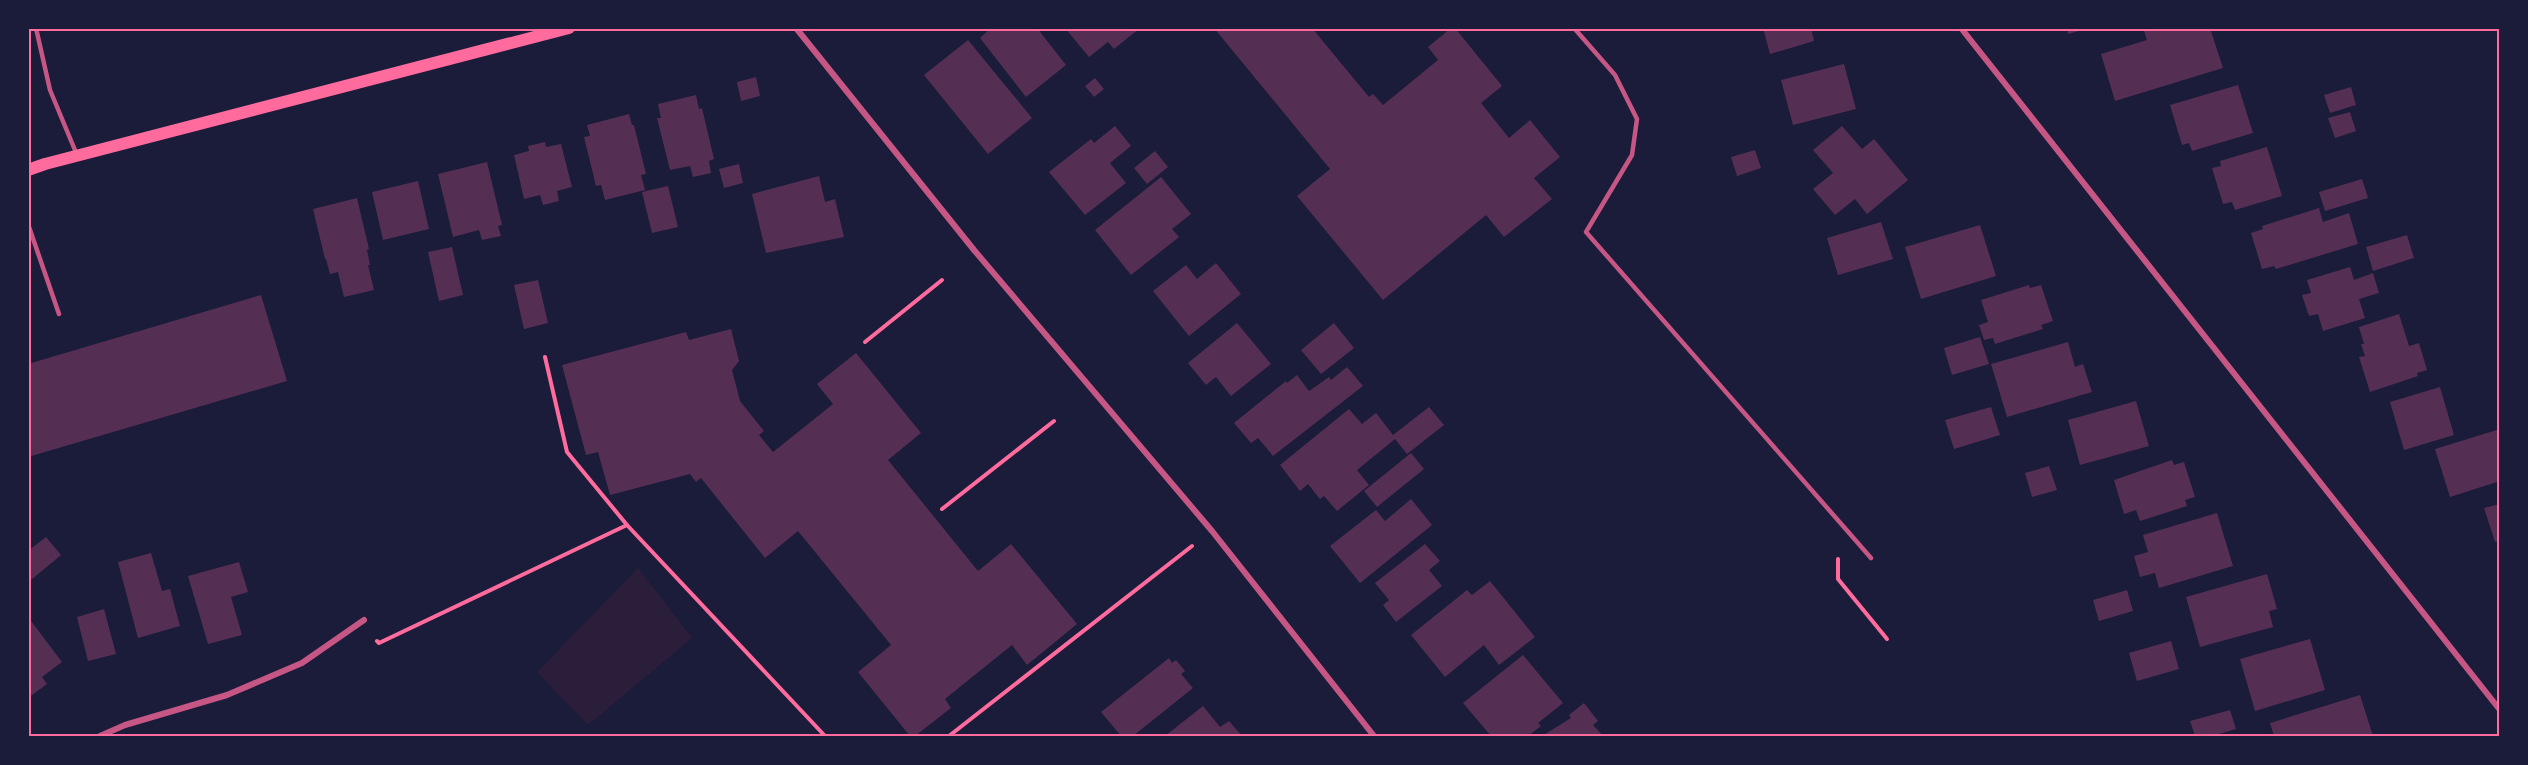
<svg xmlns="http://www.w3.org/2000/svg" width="2528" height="765" viewBox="0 0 2528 765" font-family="'DejaVu Sans',sans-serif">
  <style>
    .green { fill: #2a1e3b }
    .building { fill: #542f53 }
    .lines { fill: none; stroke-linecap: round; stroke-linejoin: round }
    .path { stroke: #ff6b9d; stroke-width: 4 }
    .service { stroke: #c65784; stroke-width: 4.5 }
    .minor { stroke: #c65784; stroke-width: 6 }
    .secondary { stroke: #ff6b9d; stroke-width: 12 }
    .neatline { fill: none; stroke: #ff6b9d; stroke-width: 2 }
  </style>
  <rect width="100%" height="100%" fill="#1b1b3a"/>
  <polygon class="green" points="638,568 692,638 588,725 537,672"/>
  <g class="building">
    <polygon points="991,28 1037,28 1066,65 1026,97 980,38"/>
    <polygon points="1065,28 1140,28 1114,49 1108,42 1089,57"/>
    <polygon points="1214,28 1312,28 1369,97 1373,94 1383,105 1438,60 1428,47 1451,28 1455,28 1502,86 1481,103 1509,138 1530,120 1560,157 1534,178 1552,199 1504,237 1486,215 1383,300 1297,196 1330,169"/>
    <polygon points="1763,28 1811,28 1814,41 1770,54"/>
    <polygon points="2067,28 2086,28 2086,29 2068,34"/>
    <polygon points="2143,28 2210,28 2223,68 2115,101 2101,54 2147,40"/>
    <polygon points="968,40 1032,118 988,154 924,75"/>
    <polygon points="1844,64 1856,109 1793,125 1781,80"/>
    <polygon points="756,77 760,96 741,101 737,82"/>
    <polygon points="1095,78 1104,89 1094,97 1085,86"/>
    <polygon points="2238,85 2253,133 2192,151 2189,143 2182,145 2170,105"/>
    <polygon points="2351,87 2356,105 2330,113 2324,95"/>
    <polygon points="696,95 699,109 702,108 714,159 709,161 711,173 693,177 690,166 670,170 657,118 661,118 658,104"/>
    <polygon points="2350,112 2356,131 2335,138 2328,118"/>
    <polygon points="629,114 632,125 634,125 646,174 641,175 645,190 605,200 601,185 596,186 584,137 590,136 587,125"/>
    <polygon points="1115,126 1131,146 1110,163 1126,183 1085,215 1049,172 1091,139 1094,143"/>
    <polygon points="1842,126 1862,149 1874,139 1908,180 1867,214 1855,199 1835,215 1813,189 1833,173 1813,150"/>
    <polygon points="545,142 546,147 561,144 572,187 557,191 559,201 543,205 540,195 524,199 514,155 529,151 528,146"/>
    <polygon points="2267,147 2282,196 2235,210 2232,202 2223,204 2212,168 2221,166 2220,161"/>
    <polygon points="1755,150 1761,168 1737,176 1731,157"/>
    <polygon points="1155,151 1168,167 1147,184 1134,168"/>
    <polygon points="487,162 502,225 498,226 501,236 482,240 479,230 453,237 438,174"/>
    <polygon points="739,164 743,183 724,188 719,169"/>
    <polygon points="819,176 825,202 835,199 844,237 766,253 752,194"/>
    <polygon points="1161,177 1191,214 1172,229 1179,237 1131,275 1095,230"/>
    <polygon points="2362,179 2368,198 2325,211 2319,192"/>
    <polygon points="418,181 429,229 383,240 372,192"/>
    <polygon points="668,186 678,227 652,233 642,192"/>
    <polygon points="357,198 369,249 367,250 370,265 368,265 374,290 344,297 338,272 330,274 326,259 325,259 313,209"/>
    <polygon points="2319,208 2323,222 2349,213 2358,244 2276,269 2274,266 2262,269 2251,233 2263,229 2262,226"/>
    <polygon points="1881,222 1893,259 1838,275 1827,238"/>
    <polygon points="1980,225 1996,276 1921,299 1905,247"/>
    <polygon points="2407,235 2414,258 2373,271 2366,247"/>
    <polygon points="452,247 463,295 439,301 428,252"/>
    <polygon points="1216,263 1241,294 1189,336 1153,291 1186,265 1197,279"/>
    <polygon points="2350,267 2354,280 2373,273 2379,293 2359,299 2365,318 2323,331 2318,314 2309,316 2302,295 2311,293 2307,280"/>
    <polygon points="538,280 548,323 524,329 514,285"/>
    <polygon points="2029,285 2030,288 2041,285 2053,321 2041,325 2043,329 1995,344 1993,338 1984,340 1979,325 1988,322 1981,300"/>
    <polygon points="261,295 287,381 28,457 28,364"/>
    <polygon points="2399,314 2409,346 2419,343 2427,370 2417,373 2418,376 2370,392 2359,357 2365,356 2361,344 2364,344 2359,327"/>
    <polygon points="1237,323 1271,364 1231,396 1216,377 1206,385 1188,363"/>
    <polygon points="1334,323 1354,348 1321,374 1301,350"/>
    <polygon points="731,329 739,361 732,370 740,401 764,431 759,435 773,452 833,404 817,384 856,353 921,433 888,460 978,571 1011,544 1077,624 1027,665 1012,645 945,699 951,708 915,736 910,736 858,672 891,645 798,531 765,558 701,478 696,482 690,474 610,495 598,452 586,455 562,365 686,332 689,340"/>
    <polygon points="1980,337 1989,364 1952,375 1944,348"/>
    <polygon points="2068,342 2075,367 2083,364 2092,392 2007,417 1991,364"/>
    <polygon points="1347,367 1363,386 1273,456 1258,438 1251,443 1234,423 1286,381 1287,383 1297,375 1309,391 1329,377 1331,380"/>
    <polygon points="2440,387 2454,435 2404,450 2390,402"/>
    <polygon points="2136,401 2149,446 2080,465 2068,420"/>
    <polygon points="1429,407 1444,425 1407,454 1395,439 1357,470 1369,485 1337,511 1324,496 1320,499 1308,484 1300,491 1280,465 1349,409 1362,424 1376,413 1393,435"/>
    <polygon points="1991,407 2000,435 1954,449 1945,420"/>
    <polygon points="2500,429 2500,481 2450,497 2435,449"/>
    <polygon points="1411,453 1424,469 1377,507 1364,491"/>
    <polygon points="2172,460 2174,465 2184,462 2195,497 2185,500 2187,506 2140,521 2136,510 2124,514 2114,480"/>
    <polygon points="2049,466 2057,490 2032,497 2025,473"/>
    <polygon points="1411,499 1432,525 1360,583 1330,546 1376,510 1385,521"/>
    <polygon points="2500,504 2500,541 2495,542 2484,508"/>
    <polygon points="2217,513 2233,566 2159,588 2155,573 2140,577 2134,556 2148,552 2143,535"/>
    <polygon points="46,537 61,555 31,580 28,577 28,551"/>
    <polygon points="1425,544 1440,561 1429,570 1442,586 1396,622 1383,605 1389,600 1375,583"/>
    <polygon points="151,553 162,591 170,589 180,626 138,638 118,562"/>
    <polygon points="239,562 248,592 231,597 242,635 208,644 188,576"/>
    <polygon points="2267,574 2277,609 2269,611 2273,627 2200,647 2186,597"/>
    <polygon points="1490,581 1535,637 1499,665 1484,645 1445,677 1411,635 1467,590 1472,595"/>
    <polygon points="2127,590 2133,611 2099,621 2093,600"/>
    <polygon points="104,609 116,654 88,661 77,617"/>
    <polygon points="28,617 62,662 42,677 47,684 28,698"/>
    <polygon points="2310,639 2325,690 2255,711 2240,659"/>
    <polygon points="2171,641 2179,669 2137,681 2129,653"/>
    <polygon points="1523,655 1563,703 1538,723 1541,726 1528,736 1491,736 1463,703"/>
    <polygon points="1169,658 1172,663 1176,660 1185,671 1181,674 1193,688 1133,736 1121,736 1101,712"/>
    <polygon points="2360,695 2373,736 2274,736 2270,723"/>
    <polygon points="1584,703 1598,721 1593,725 1603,736 1542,736 1571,718 1569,715"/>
    <polygon points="1203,706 1220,727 1229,721 1242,736 1165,736"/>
    <polygon points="2230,710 2236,729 2212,736 2195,736 2190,721"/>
  </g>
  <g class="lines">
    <g class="path">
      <polyline points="865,342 942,280"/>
      <polyline points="545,357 567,452 627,525 825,736"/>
      <polyline points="942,509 1054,421"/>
      <polyline points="1838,559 1838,579 1887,639"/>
      <polyline points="377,641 379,643 627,525"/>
      <polyline points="949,736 1192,546"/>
    </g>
    <g class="service">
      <polyline points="36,28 50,90 77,155"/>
      <polyline points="1574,28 1615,75 1637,119 1632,155 1586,232 1871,558"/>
      <polyline points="28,224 59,314"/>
    </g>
    <g class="minor">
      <polyline points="796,28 974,250 1212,531 1374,736"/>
      <polyline points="1961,28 2500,710"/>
      <polyline points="100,736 125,725 227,695 302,663 364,620"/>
    </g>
    <polyline class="secondary" points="28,170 45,164 569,28"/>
  </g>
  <rect width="2528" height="765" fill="none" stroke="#1b1b3a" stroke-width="60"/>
  <rect x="30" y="30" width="2468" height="705" class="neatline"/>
</svg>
